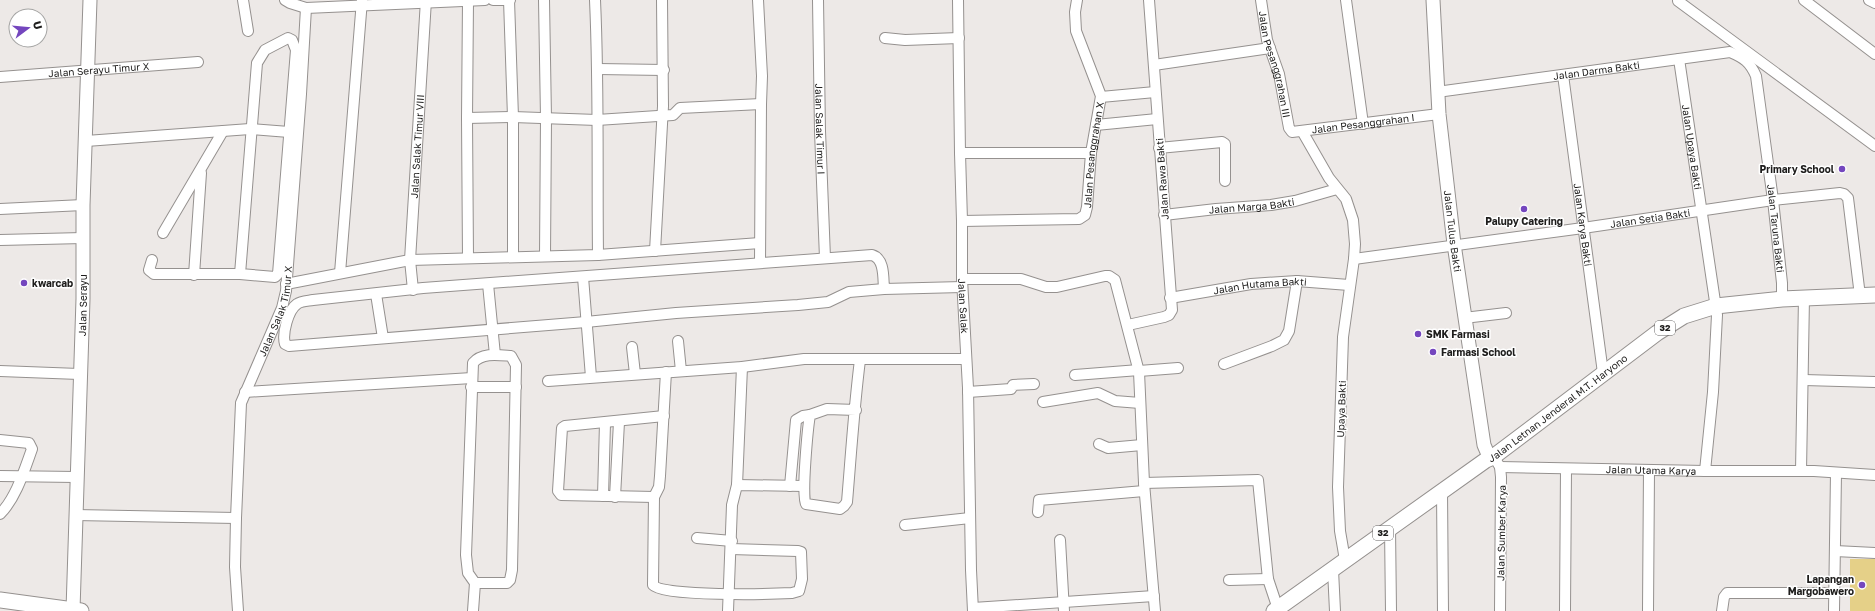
<svg xmlns="http://www.w3.org/2000/svg" width="1875" height="611" viewBox="0 0 1875 611" font-family="'Golos Text',sans-serif">
  <style>
    .green { fill: #e5d088 }
    .lines { fill: none; stroke-linecap: round; stroke-linejoin: round }
    .minor-casing { stroke: #95918f; stroke-width: 12 }
    .major-casing { stroke: #95918f; stroke-width: 15 }
    .highway-casing { stroke: #95918f; stroke-width: 17 }
    .minor { stroke: #fff; stroke-width: 10 }
    .major { stroke: #fff; stroke-width: 13 }
    .highway { stroke: #fff; stroke-width: 15 }
    .poi-dot { fill: #7446be; stroke: #fff; stroke-width: 1.5 }
    .labels { text-anchor: middle; stroke-width: 3; stroke-linejoin: round; paint-order: stroke }
    .shield { fill: #fff; stroke: #626160; stroke-width: 1 }
    .shield-label { font-size: 9px; font-weight: bold; fill: #1e1d1c }
    .street-label { font-size: 10px; fill: #1e1d1c; stroke: #fff }
    .poi-label { font-size: 10px; font-weight: bold; fill: #1e1d1c; stroke: #fff; text-anchor: start }
  </style>
  <rect width="100%" height="100%" fill="#ede9e7"/>
  <rect class="green" x="1850" y="559" width="25" height="52"/>
  <g class="lines">
    <defs>
      <g id="minor">
        <polyline points="243,0 248,31"/>
        <polyline points="285,0 290,3 306,8 485,0"/>
        <polyline points="493,0 510,0"/>
        <polyline points="509,0 513,117 513,257"/>
        <polyline points="544,0 546,118 545,256"/>
        <path d="M595 0C599 85 597 170 598 255"/>
        <polyline points="758,0 762,76 761,104 760,263"/>
        <path id="s1" d="M818 0 820 131 825 258"/>
        <path id="s2" d="M958 0 960 153 962 221V279L968 388 971 570 973 611"/>
        <path id="s3" d="M1261 0 1267 40 1279 74 1289 128 1292 132 1439 114"/>
        <polyline points="1346,0 1363,124"/>
        <polyline points="1679,0 1678,1 1875,146"/>
        <polyline points="1804,0 1875,54"/>
        <polyline points="1869,0 1875,3"/>
        <polygon points="288,38 292,40 296,50 278,274 275,277 240,274 257,63 265,50"/>
        <polyline points="885,38 905,40 959,38"/>
        <path id="s4" d="M1679 59 1717 315 1713 392 1705 471"/>
        <polyline points="1154,65 1270,48"/>
        <polyline points="598,69 664,70"/>
        <path id="s5" d="M1563 75 1603 373"/>
        <path id="s6" d="M0 77 198 62"/>
        <path id="s7" d="M1437 92 1730 52C1744 58 1750 62 1756 76L1773 200 1782 283V299"/>
        <polyline points="1101,97 1155,92"/>
        <polyline points="467,118 513,117 597,120 673,115 680,108 761,104"/>
        <polyline points="1096,125 1157,119"/>
        <polyline points="1302,131 1329,178 1346,199 1353,220 1355,244 1354,259 1343,337 1338,487 1340,531 1345,560"/>
        <polyline points="86,141 250,129 289,132"/>
        <polyline points="1159,148 1222,142 1225,144 1225,181"/>
        <polyline points="960,153 1091,153"/>
        <polyline points="0,209 83,205"/>
        <path id="s8" d="M1164 215 1216 209 1271 205 1295 201 1337 189"/>
        <path id="s9" d="M962 221 1079 219 1085 215 1087 207 1091 153 1101 96 1076 31 1075 12 1077 0"/>
        <polyline points="163,233 223,131"/>
        <polyline points="0,240 83,238"/>
        <polyline points="655,251 663,106 662,0"/>
        <polyline points="468,258 467,118 468,1"/>
        <path id="s10" d="M1354 259 1583 228 1773 200 1840 193 1844 194 1848 198 1860 296"/>
        <polyline points="152,260 149,270 154,274 240,274"/>
        <polyline points="340,273 362,0"/>
        <polyline points="194,275 201,173"/>
        <polyline points="583,277 591,377"/>
        <polyline points="962,279 1021,279 1046,287 1057,287 1105,276 1109,276 1115,280 1139,372 1144,483 1155,611"/>
        <polyline points="286,284 410,260 598,255 760,243"/>
        <polyline points="488,284 495,355"/>
        <path d="M884 289 849 292 828 302 798 305 676 313 586 322 289 346 285 344C282 334 288 310 297 304 301 301 307 301 313 300L423 288 872 255C885 259 883 278 884 289L962 287"/>
        <path id="s11" d="M413 290 410 260 426 0"/>
        <polyline points="376,294 383,338"/>
        <path id="s12" d="M1170 298 1251 284 1297 281 1349 285"/>
        <polyline points="1464,318 1506,313"/>
        <polyline points="1128,325 1164,317 1169,315 1172,310 1149,0"/>
        <polyline points="678,341 681,371"/>
        <polyline points="632,347 635,374"/>
        <polyline points="1224,364 1272,346 1284,340 1289,331 1297,281"/>
        <polyline points="0,371 79,374"/>
        <polyline points="1139,371 1178,368"/>
        <path d="M666 372 660 476 659 487 654 497 653 585C663 597 772 594 792 593L799 591 802 579 801 552 798 551 731 549"/>
        <polyline points="1075,375 1139,370"/>
        <polyline points="1804,380 1875,382"/>
        <polyline points="548,381 742,367 804,359 966,359"/>
        <polyline points="471,387 516,387"/>
        <polyline points="245,392 472,378"/>
        <polyline points="968,392 1011,389 1013,385 1034,384"/>
        <polyline points="1043,402 1098,393 1115,401 1140,403"/>
        <path d="M856 410 827 409 810 415C808 426 801 498 806 504L840 509 844 506 847 502C851 455 854 407 860 360"/>
        <path d="M0 440 29 443 32 449C24 471 16 498 0 514"/>
        <polyline points="1099,444 1108,448 1142,445"/>
        <polyline points="1497,462 1500,467 1501,477 1500,611"/>
        <path id="s13" d="M1500 467 1705 471H1814L1875 475"/>
        <polyline points="1801,471 1804,297"/>
        <polyline points="0,476 76,477"/>
        <polyline points="1144,483 1258,480 1268,579 1278,609"/>
        <polyline points="737,485 742,367"/>
        <polyline points="790,486 796,420 803,416 810,415"/>
        <polyline points="1442,491 1443,611"/>
        <polyline points="603,496 605,423"/>
        <polyline points="615,497 619,422"/>
        <polyline points="654,497 561,495 558,491 562,428 565,426 664,416"/>
        <polyline points="1038,512 1039,500 1144,491"/>
        <polyline points="75,515 236,518"/>
        <polyline points="905,525 970,518"/>
        <polyline points="1390,528 1391,611"/>
        <polyline points="697,538 732,541"/>
        <polyline points="1060,540 1064,611"/>
        <polyline points="1835,551 1875,553"/>
        <polyline points="1333,570 1335,611"/>
        <polyline points="1229,580 1268,579"/>
        <polyline points="973,608 1154,596"/>
        <path id="s14" d="M238 611 235 567 236 518 241 403 282 308 286 291 301 94 306 8"/>
        <path d="M473 611 475 583H507L510 580 512 570 516 365 511 356C499 355 482 352 473 363L466 555 468 573 475 583"/>
        <polyline points="728,611 732,505 737,485 804,486"/>
        <polyline points="1565,611 1566,469"/>
        <polyline points="1648,611 1649,470"/>
        <polyline points="1722,611 1724,597 1727,593 1834,593"/>
        <polyline points="1834,611 1836,473"/>
      </g>
      <g id="major">
        <path id="s15" d="M1433 0 1439 114 1454 244 1484 445 1487 452 1493 457"/>
        <path id="s16" d="M73 610 83 299V205L90 0"/>
      </g>
      <g id="highway">
        <polyline points="0,600 81,611"/>
        <path id="s17" d="M1274 611 1486 460 1493 457 1657 333 1684 316 1716 306 1782 299 1875 295"/>
      </g>
    </defs>
    <use href="#minor" class="minor-casing"/>
    <use href="#major" class="major-casing"/>
    <use href="#highway" class="highway-casing"/>
    <use href="#minor" class="minor"/>
    <use href="#major" class="major"/>
    <use href="#highway" class="highway"/>
  </g>
  <g class="poi-dot">
    <circle cx="1842" cy="169" r="4"/>
    <circle cx="1524" cy="209" r="4"/>
    <circle cx="24" cy="283" r="4"/>
    <circle cx="1418" cy="334" r="4"/>
    <circle cx="1433" cy="352" r="4"/>
    <circle cx="1862" cy="585" r="4"/>
  </g>
  <g class="labels">
    <g class="shield">
      <rect x="1655" y="321" width="20" height="14" rx="3"/>
      <rect x="1373" y="526" width="20" height="14" rx="3"/>
    </g>
    <g class="shield-label">
      <text x="1665" y="331">32</text>
      <text x="1383" y="536">32</text>
    </g>
    <g class="street-label">
      <text dy="4" stroke="none"><textPath href="#s3" startOffset="66">Jalan Pesanggrahan III</textPath></text>
      <text dy="4" stroke="none"><textPath href="#s6" startOffset="99">Jalan Serayu Timur X</textPath></text>
      <text dy="4" stroke="none"><textPath href="#s7" startOffset="161">Jalan Darma Bakti</textPath></text>
      <text dy="4" stroke="none"><textPath href="#s3" startOffset="208">Jalan Pesanggrahan I</textPath></text>
      <text dy="4" stroke="none"><textPath href="#s1" startOffset="129">Jalan Salak Timur I</textPath></text>
      <text dy="4" stroke="none"><textPath href="#s11" startOffset="144">Jalan Salak Timur VIII</textPath></text>
      <text dy="4" stroke="none"><textPath href="#s4" startOffset="89">Jalan Upaya Bakti</textPath></text>
      <text dy="4" stroke="none"><textPath href="#s9" startOffset="185">Jalan Pesanggrahan X</textPath></text>
      <text transform="translate(1162 179) rotate(-94)" y="4">Jalan Rawa Bakti</text>
      <text dy="4" stroke="none"><textPath href="#s8" startOffset="88">Jalan Marga Bakti</textPath></text>
      <text dy="4" stroke="none"><textPath href="#s10" startOffset="299">Jalan Setia Bakti</textPath></text>
      <text dy="4" stroke="none"><textPath href="#s5" startOffset="151">Jalan Karya Bakti</textPath></text>
      <text dy="4" stroke="none"><textPath href="#s7" startOffset="486">Jalan Taruna Bakti</textPath></text>
      <text dy="4" stroke="none"><textPath href="#s15" startOffset="232">Jalan Tulus Bakti</textPath></text>
      <text dy="4" stroke="none"><textPath href="#s12" startOffset="91">Jalan Hutama Bakti</textPath></text>
      <text dy="4" stroke="none"><textPath href="#s16" startOffset="305">Jalan Serayu</textPath></text>
      <text dy="4" stroke="none"><textPath href="#s2" startOffset="306">Jalan Salak</textPath></text>
      <text dy="4" stroke="none"><textPath href="#s14" startOffset="307">Jalan Salak Timur X</textPath></text>
      <text dy="4" stroke="none"><textPath href="#s17" startOffset="349">Jalan Letnan Jenderal M.T. Haryono</textPath></text>
      <text transform="translate(1341 409) rotate(-88)" y="4">Upaya Bakti</text>
      <text dy="4" stroke="none"><textPath href="#s13" startOffset="151">Jalan Utama Karya</textPath></text>
      <text transform="translate(1501 533) rotate(-89)" y="4">Jalan Sumber Karya</text>
    </g>
    <g class="poi-label">
      <text x="1834" y="173" text-anchor="end">Primary School</text>
      <text x="1524" y="225" text-anchor="middle">Palupy Catering</text>
      <text x="32" y="287">kwarcab</text>
      <text x="1426" y="338">SMK Farmasi</text>
      <text x="1441" y="356">Farmasi School</text>
      <text x="1854" y="583" text-anchor="end">Lapangan<tspan x="1854" dy="12">Margobawero</tspan></text>
    </g>
  </g>
  <g transform="translate(28 28) rotate(74)"><circle r="19" fill="#ffffff" stroke="#a5a5a4"/>
  <path d="M0-3L7 15L0 10L-7 15Z" fill="#7446be"/>
  <text y="-6" font-size="11" font-weight="bold" text-anchor="middle" fill="#1e1d1c">U</text>
  </g>
</svg>
